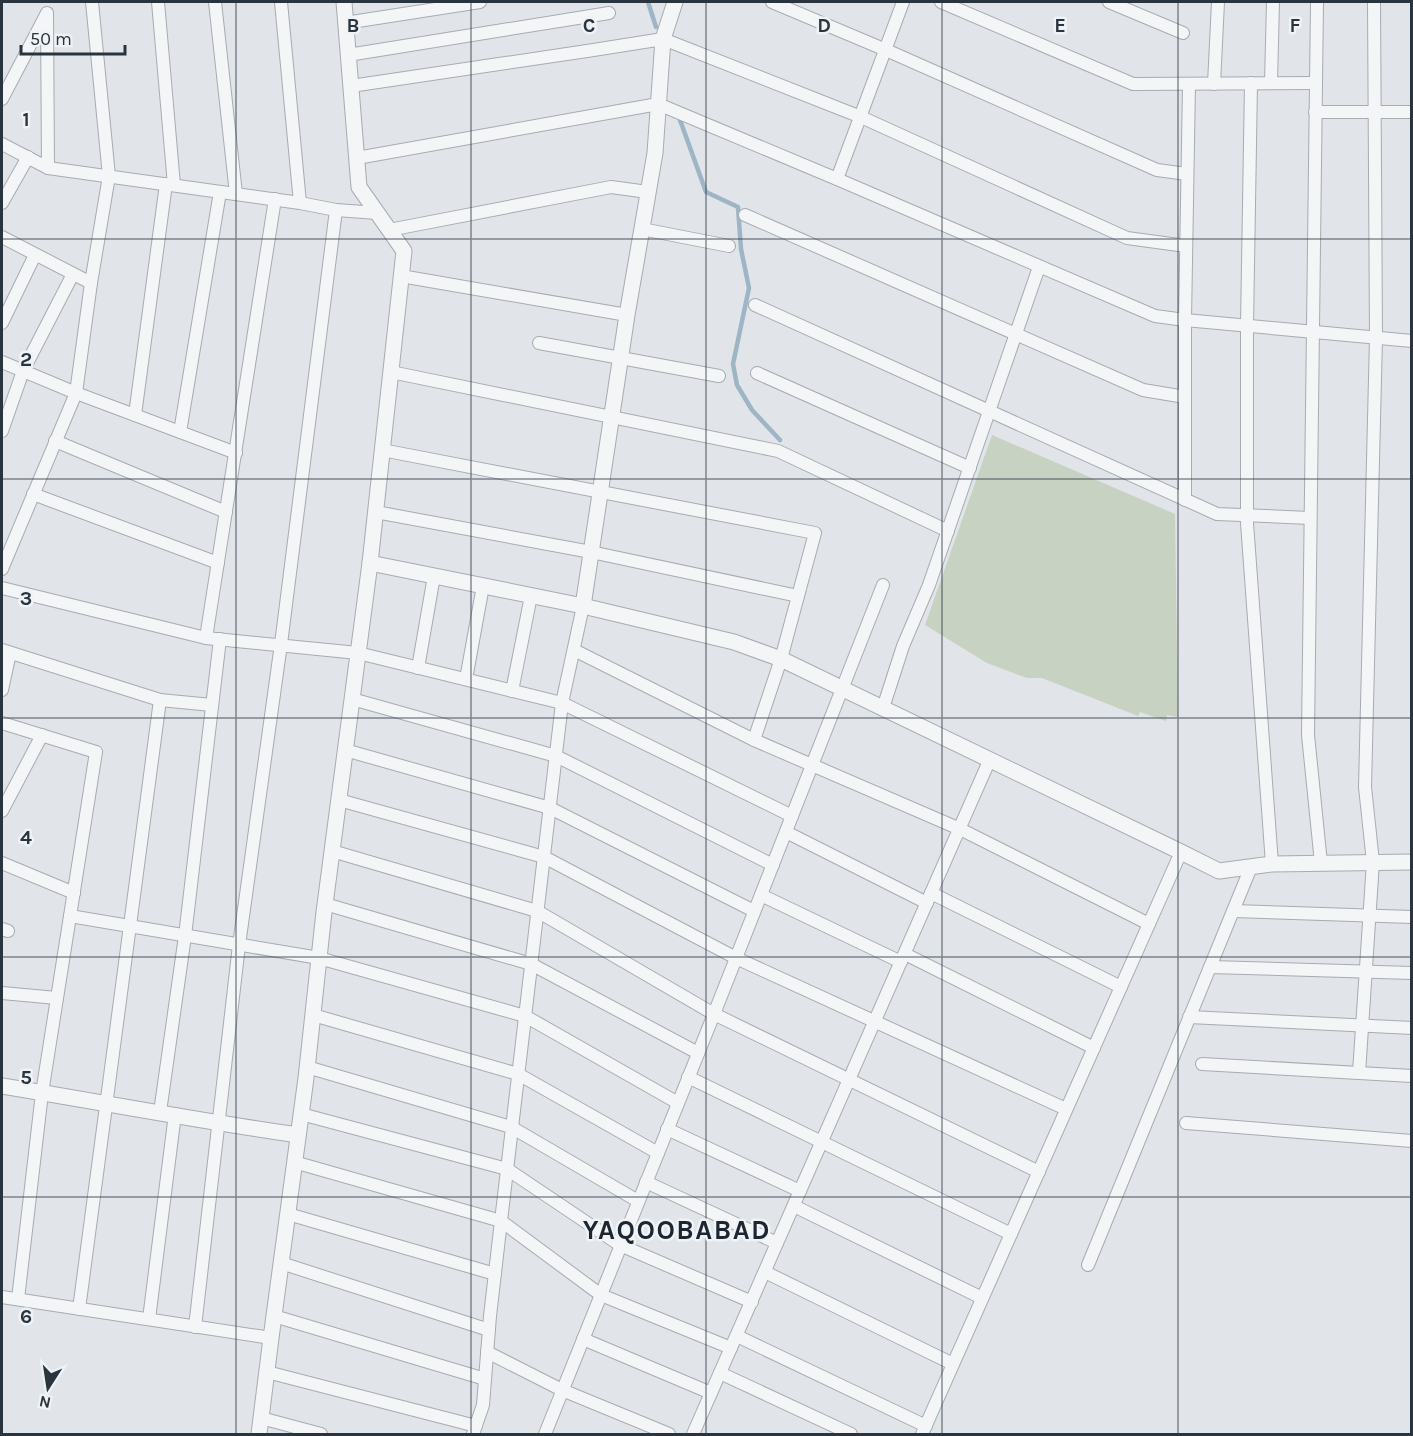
<svg xmlns="http://www.w3.org/2000/svg" width="1413" height="1436" viewBox="0 0 1413 1436" font-family="Karla,sans-serif">
  <style>
    .pitch { fill: #c8d2c2 }
    .lines { fill: none; stroke-linecap: round; stroke-linejoin: round }
    .stream { stroke: #9eb5c6; stroke-width: 4.5 }
    .minor-casing { stroke: #a6acb2; stroke-width: 14 }
    .tertiary-casing { stroke: #a6acb2; stroke-width: 17 }
    .minor { stroke: #f3f5f7; stroke-width: 12 }
    .tertiary { stroke: #f3f5f7; stroke-width: 15 }
    .grid { fill: none; stroke: #2a343f; stroke-width: 1.5; stroke-opacity: 0.55 }
    .labels { text-anchor: middle; stroke-width: 5; stroke-linejoin: round; paint-order: stroke }
    .district-label { font-size: 27px; font-weight: bold; letter-spacing: 1.5px; fill: #1c2530; stroke: #f0f3f6 }
    .grid-label { font-size: 20px; text-anchor: middle; font-weight: bold; fill: #2a343f; stroke: #f0f3f6; stroke-width: 5; stroke-linejoin: round; paint-order: stroke }
  </style>
  <rect width="100%" height="100%" fill="#e1e4e8"/>
  <polygon class="pitch" points="992,435 1175,514 1178,717 1167,715 1166,721 1140,712 1138,716 1042,678 1027,678 987,663 925,625"/>
  <g class="lines">
    <g class="stream">
      <polyline points="648,2 656,27"/>
      <polyline points="680,120 706,192 738,207 741,249 749,288 733,364 737,385 752,410 780,440"/>
    </g>
    <defs>
      <g id="minor">
        <polyline points="158,2 174,185"/>
        <polyline points="215,2 236,194"/>
        <polyline points="281,2 300,203"/>
        <polyline points="772,2 886,50 1157,170 1187,174"/>
        <polyline points="941,2 1133,84 1316,83"/>
        <polyline points="1109,2 1183,33"/>
        <polyline points="1317,2 1308,735 1321,863"/>
        <polyline points="345,23 480,2"/>
        <polyline points="348,55 609,13"/>
        <polyline points="1251,83 1247,326 1247,523 1272,864"/>
        <polyline points="1271,83 1273,2"/>
        <polyline points="1214,84 1218,2"/>
        <polyline points="351,86 587,51 663,39 861,117 1127,238 1186,246"/>
        <polyline points="2,99 47,13 48,168"/>
        <polyline points="1315,112 1412,112"/>
        <polyline points="2,144 48,168 300,203 336,210 377,213"/>
        <polyline points="357,158 658,104 837,179 1155,316 1185,320 1412,341"/>
        <polyline points="837,179 903,2"/>
        <polyline points="2,203 28,157"/>
        <polyline points="745,215 1143,390 1185,397"/>
        <polyline points="642,229 729,246"/>
        <polyline points="389,230 611,187 648,192"/>
        <polyline points="2,237 91,283"/>
        <polyline points="401,276 627,315"/>
        <polyline points="755,305 1217,514 1310,518"/>
        <polyline points="2,323 35,255"/>
        <polyline points="539,343 719,376"/>
        <polyline points="2,362 76,393 236,453"/>
        <polyline points="391,372 778,451 948,531"/>
        <polyline points="757,373 970,468"/>
        <polyline points="135,415 166,184"/>
        <polyline points="2,431 23,371 73,274"/>
        <polyline points="180,432 220,192"/>
        <polyline points="55,441 226,512"/>
        <polyline points="382,450 815,533 781,659 754,740"/>
        <polyline points="33,494 218,563"/>
        <polyline points="1185,500 1185,320 1189,84"/>
        <polyline points="376,512 591,552 798,596"/>
        <polyline points="2,569 76,393 91,283 109,176 92,2"/>
        <polyline points="2,588 206,638 358,653 562,703 792,816"/>
        <polyline points="206,638 275,199"/>
        <polyline points="2,650 160,700 212,705"/>
        <polyline points="574,650 754,740 960,829 1149,924"/>
        <polyline points="418,668 434,576"/>
        <polyline points="466,679 483,586"/>
        <polyline points="2,690 10,653"/>
        <polyline points="512,691 531,596"/>
        <polyline points="352,699 556,756 773,865"/>
        <polyline points="883,708 903,646 929,585 1039,267"/>
        <polyline points="2,723 96,752 42,1093 18,1299"/>
        <polyline points="345,750 550,808 754,911"/>
        <polyline points="339,800 544,857 736,958 1066,1109"/>
        <polyline points="2,811 42,735"/>
        <polyline points="786,832 927,903"/>
        <polyline points="332,851 537,911 714,1014 1039,1172"/>
        <polyline points="2,863 74,893"/>
        <polyline points="931,893 1121,987"/>
        <polyline points="761,895 901,962"/>
        <polyline points="325,904 531,964 698,1053"/>
        <polyline points="1233,911 1412,917"/>
        <polyline points="70,916 319,958 525,1016 678,1103"/>
        <polyline points="2,929 8,931"/>
        <polyline points="905,954 1094,1048"/>
        <polyline points="1210,967 1412,973"/>
        <polyline points="2,993 57,998"/>
        <polyline points="313,1015 518,1074 658,1153"/>
        <polyline points="1189,1017 1412,1028"/>
        <polyline points="1202,1064 1412,1076"/>
        <polyline points="307,1067 511,1127 638,1201"/>
        <polyline points="1359,1073 1373,862 1365,787 1376,338 1374,2"/>
        <polyline points="688,1077 1011,1234"/>
        <polyline points="160,1112 185,936 220,639"/>
        <polyline points="301,1114 507,1169 620,1245 752,1302"/>
        <polyline points="1186,1123 1412,1141"/>
        <polyline points="667,1129 800,1191"/>
        <polyline points="294,1162 501,1221 601,1295 731,1348"/>
        <polyline points="646,1182 777,1243"/>
        <polyline points="794,1206 982,1298"/>
        <polyline points="288,1214 495,1274"/>
        <polyline points="281,1263 489,1330"/>
        <polyline points="1088,1265 1251,867"/>
        <polyline points="765,1272 953,1364"/>
        <polyline points="2,1297 271,1338"/>
        <polyline points="79,1309 160,700"/>
        <polyline points="274,1316 485,1379"/>
        <polyline points="149,1319 175,1114"/>
        <polyline points="195,1327 239,945 281,644 336,210"/>
        <polyline points="737,1336 926,1426"/>
        <polyline points="583,1339 711,1393"/>
        <polyline points="487,1352 562,1390 669,1434"/>
        <polyline points="267,1372 476,1426"/>
        <polyline points="720,1373 851,1434"/>
        <polyline points="261,1418 321,1434"/>
        <polyline points="473,1434 483,1405 490,1316 501,1221 562,703 583,606"/>
        <polyline points="545,1434 714,1014 883,585"/>
        <polyline points="693,1434 990,759"/>
        <polyline points="922,1434 1181,852"/>
      </g>
      <g id="tertiary">
        <polyline points="370,563 583,606 734,642 781,659 1181,852 1219,871 1272,864 1412,862"/>
        <polyline points="583,606 627,315 655,153 663,39 675,2"/>
        <path d="M2 1086C100 1102 199 1121 298 1135"/>
        <polyline points="259,1434 271,1338 306,1078 324,912 370,563 404,251 359,187 344,2"/>
      </g>
    </defs>
    <use href="#minor" class="minor-casing"/>
    <use href="#tertiary" class="tertiary-casing"/>
    <use href="#minor" class="minor"/>
    <use href="#tertiary" class="tertiary"/>
  </g>
  <path class="grid" d="M236 2V1434M471 2V1434M706 2V1434M942 2V1434M1178 2V1434M2 239H1412M2 479H1412M2 718H1412M2 957H1412M2 1197H1412"/>
  <g class="labels">
    <g class="district-label">
      <text x="677" y="1239">YAQOOBABAD</text>
    </g>
  </g>
  <g class="grid-label">
    <text x="353" y="32">B</text>
    <text x="589" y="32">C</text>
    <text x="824" y="32">D</text>
    <text x="1060" y="32">E</text>
    <text x="1295" y="32">F</text>
    <text x="26" y="126">1</text>
    <text x="26" y="366">2</text>
    <text x="26" y="605">3</text>
    <text x="26" y="844">4</text>
    <text x="26" y="1084">5</text>
    <text x="26" y="1323">6</text>
  </g>
  <rect width="1413" height="1436" fill="none" stroke="#2a343f" stroke-width="6"/>
  <g transform="translate(48 1388) rotate(192)" stroke="#f0f3f6" stroke-width="4.5" paint-order="stroke">
  <path d="M0-4.5L10 22L0 15L-10 22Z" fill="#2a343f"/>
  <text y="-9" font-size="16" font-weight="bold" text-anchor="middle" fill="#2a343f">N</text>
  </g>
  <path d="M21 45v9h104v-9" fill="none" stroke="#2a343f" stroke-width="3"/>
  <text x="30" y="45" font-size="18" fill="#2a343f" stroke="#f0f3f6" stroke-width="4.5" paint-order="stroke">50 m</text>
</svg>
